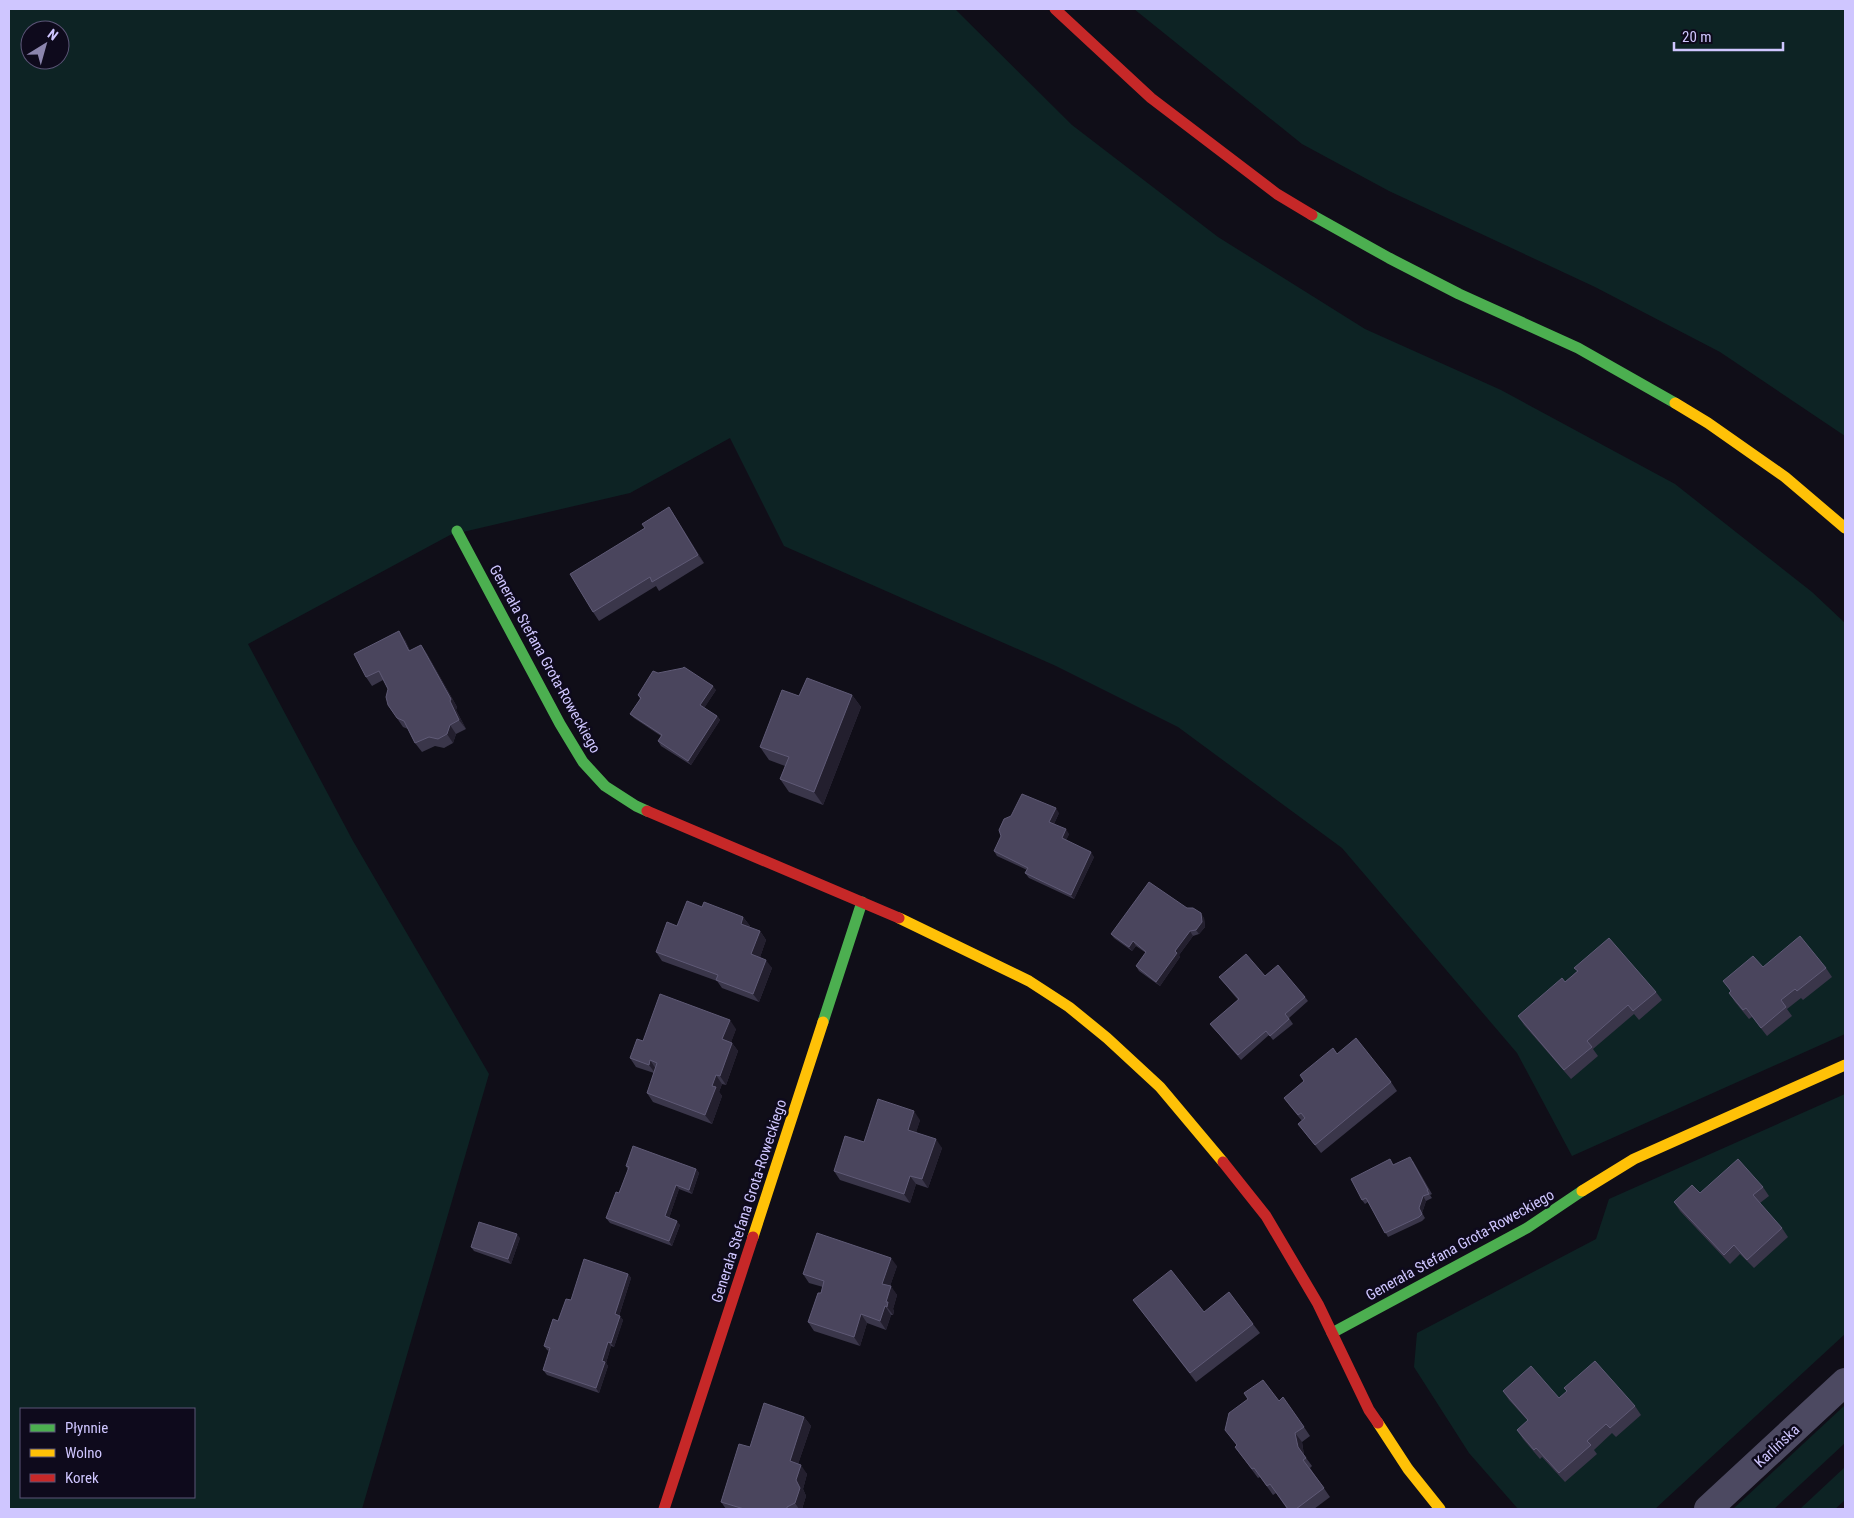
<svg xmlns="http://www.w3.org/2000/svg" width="1854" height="1518" viewBox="0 0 1854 1518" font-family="'Roboto Condensed',sans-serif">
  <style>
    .green { fill: #0d2324; fill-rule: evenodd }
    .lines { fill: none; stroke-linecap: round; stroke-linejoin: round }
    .street { stroke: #4c4961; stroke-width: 28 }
    .fast { stroke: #4caf50; stroke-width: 11 }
    .slow { stroke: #ffc107; stroke-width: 11 }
    .jam { stroke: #c62828; stroke-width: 11 }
    .wall { fill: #3a364a }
    .shaded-wall { fill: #231f2e }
    .building { fill: #4a455d; stroke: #5f5a76 }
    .labels { text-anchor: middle; stroke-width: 5; stroke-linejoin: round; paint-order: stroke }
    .street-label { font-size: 15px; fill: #cfc6ff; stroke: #0e0a1c }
  </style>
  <rect width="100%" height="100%" fill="#100e18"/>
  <g class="green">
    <path d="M9 9H955L1072 125 1218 237 1365 329 1501 390 1675 484 1812 592 1845 623V1034L1572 1156 1517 1053 1342 848 1178 727 1056 666 784 546 730 438 630 493 450 535 248 644 353 841 489 1074 362 1509H9ZM30 30H60V60H30ZM21 1409H194V1497H21Z"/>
    <polygon points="1134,9 1845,9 1845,436 1720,352 1595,287 1389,191 1302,144"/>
    <polygon points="1845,1094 1845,1334 1655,1509 1518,1509 1469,1453 1414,1367 1417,1333 1596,1239 1609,1199"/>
    <polygon points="1845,1405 1845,1443 1774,1509 1733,1509"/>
    <polygon points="1845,1467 1845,1500 1835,1509 1800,1509"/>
  </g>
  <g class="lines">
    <polyline class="street" points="1708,1509 1845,1382"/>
    <g class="fast">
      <polyline points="1312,215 1389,258 1459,294 1578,348 1675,403"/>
      <polyline points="457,531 560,724 583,762 605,786 636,806 647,811"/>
      <polyline points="823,1022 862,902"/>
      <polyline points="1332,1333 1527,1228 1582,1191"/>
    </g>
    <g class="slow">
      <polyline points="1675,403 1708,423 1785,477 1845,528"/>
      <polyline points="899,918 1029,981 1069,1007 1107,1038 1160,1087 1223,1162"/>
      <polyline points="1582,1191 1634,1159 1845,1065"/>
      <polyline points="753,1237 823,1022"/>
      <polyline points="1378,1423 1408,1469 1440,1509"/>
    </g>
    <g class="jam">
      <polyline points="1055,9 1151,98 1277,194 1312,215"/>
      <polyline points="647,811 899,918"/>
      <polyline points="1223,1162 1266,1216 1318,1304 1369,1410 1378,1423"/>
      <polyline points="664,1509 753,1237"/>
    </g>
  </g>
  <g class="wall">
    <polygon points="669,507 704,563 659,591 656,586 599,621 593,612 645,528"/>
    <polygon points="405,640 410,651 421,645 427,654 457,707 456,710 466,729 456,734 453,743 444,748 435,746 422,752 415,743 408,729 403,727 388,705 388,689 383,680 372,686 366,677"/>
    <polygon points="658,673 716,690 704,708 717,716 720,720 691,765 661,746 658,741 661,736 634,718 630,714 640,699 638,695"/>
    <polygon points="852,695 861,707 823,805 789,792 780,779 785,766 769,760 760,747 799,696"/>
    <polygon points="1059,813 1054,824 1069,834 1066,840 1094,857 1074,899 1029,878 1025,873 1027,870 997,856 994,851"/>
    <polygon points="702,907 743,917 750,926 749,927 760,931 766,940 760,957 772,968 759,1002 722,988 717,981 662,961 656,952 677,926"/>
    <polygon points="1187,908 1204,918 1205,927 1199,934 1193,936 1179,955 1180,957 1160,986 1139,971 1136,966 1146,953 1136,946 1132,951 1114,938 1111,934"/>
    <polygon points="1763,967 1826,968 1832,977 1803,1000 1801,998 1787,1009 1792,1016 1767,1036 1752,1017 1749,1019 1735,1002 1729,993 1731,991 1723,981"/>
    <polygon points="1574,968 1656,992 1662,1000 1639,1020 1634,1014 1593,1049 1598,1056 1571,1079 1524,1025 1518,1016 1565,982 1577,971"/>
    <polygon points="1265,976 1305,997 1308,1001 1289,1018 1293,1024 1273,1040 1269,1035 1241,1060 1210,1024 1238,1000 1219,977"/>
    <polygon points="736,1029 731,1042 732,1043 738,1051 726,1085 722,1084 719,1092 722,1096 712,1124 653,1102 647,1093 654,1073 636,1067 630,1058 643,1041"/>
    <polygon points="1337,1054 1391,1082 1397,1091 1321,1153 1298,1124 1302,1121 1290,1106 1284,1098"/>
    <polygon points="920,1120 916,1132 942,1148 928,1188 916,1184 910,1203 840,1180 834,1171 864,1142"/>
    <polygon points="1413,1161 1432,1194 1430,1195 1432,1198 1426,1201 1422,1213 1425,1218 1422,1221 1388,1237 1368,1202 1365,1204 1362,1200 1394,1165"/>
    <polygon points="626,1166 696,1169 699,1173 692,1194 679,1189 669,1218 680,1225 672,1246 610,1223 606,1218 619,1193 628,1170"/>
    <polygon points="1763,1187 1769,1196 1760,1203 1782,1228 1788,1237 1754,1268 1740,1254 1730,1264 1680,1211 1674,1202 1700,1193"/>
    <polygon points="520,1238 511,1264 474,1251 471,1247"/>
    <polygon points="897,1266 890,1286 897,1295 893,1309 894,1311 893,1315 891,1315 886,1330 867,1323 860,1346 814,1331 808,1322 823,1287 809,1283 803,1274"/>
    <polygon points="628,1274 631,1278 619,1316 623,1320 614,1347 611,1346 606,1363 608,1366 599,1393 547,1375 543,1370 549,1351 547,1350 544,1346 571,1300"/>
    <polygon points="1133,1300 1204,1312 1253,1324 1260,1333 1196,1382"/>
    <polygon points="1564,1388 1635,1406 1641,1415 1616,1437 1612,1433 1594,1450 1597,1454 1565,1482 1542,1457 1540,1459 1523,1439 1517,1430 1528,1421 1509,1400 1503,1391 1559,1398 1567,1392"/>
    <polygon points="1279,1401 1304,1427 1310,1436 1302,1442 1304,1455 1312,1466 1310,1468 1330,1497 1314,1509 1287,1509 1276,1493 1273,1495 1260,1477 1258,1478 1235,1447"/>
    <polygon points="804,1417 811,1426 798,1464 807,1474 803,1489 806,1496 802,1509 726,1509 721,1502 750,1447"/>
  </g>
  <g class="shaded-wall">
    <polygon points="669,507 675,516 704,563 698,555"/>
    <polygon points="399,631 405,640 415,660 409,651"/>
    <polygon points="421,645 427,654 457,707 456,710 466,729 459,720"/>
    <polygon points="713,686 716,690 703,710 700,705"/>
    <polygon points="852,695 861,707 823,805 814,792"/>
    <polygon points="717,716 720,720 691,765 688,761"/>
    <polygon points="450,725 456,734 453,743 447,734"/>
    <polygon points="1056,808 1059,813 1053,826 1049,822"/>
    <polygon points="1066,829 1069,834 1065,843 1062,838"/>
    <polygon points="1091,852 1094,857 1074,899 1071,895"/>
    <polygon points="1201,913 1204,918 1205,927 1199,934 1196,930"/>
    <polygon points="743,917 750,926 747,933 741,924"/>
    <polygon points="760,931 766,940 758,963 751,954"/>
    <polygon points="1190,931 1193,936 1179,955 1180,957 1160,986 1156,982 1175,951"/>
    <polygon points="1133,941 1136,946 1132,951 1129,947"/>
    <polygon points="766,960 772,968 759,1002 753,994"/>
    <polygon points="730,1020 736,1029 729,1048 722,1039"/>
    <polygon points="732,1043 738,1051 726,1085 720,1076"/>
    <polygon points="650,1060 656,1069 655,1073 649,1065"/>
    <polygon points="716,1075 722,1084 719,1092 722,1096 712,1124 705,1115 712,1086"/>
    <polygon points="914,1111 920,1120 914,1139 908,1130"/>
    <polygon points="936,1139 942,1148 928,1188 922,1179"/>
    <polygon points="696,1169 699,1173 692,1194 689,1190"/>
    <polygon points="910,1176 916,1184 910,1203 904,1194"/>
    <polygon points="676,1185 679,1189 668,1221 665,1216"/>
    <polygon points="1423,1196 1426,1201 1422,1213 1425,1218 1419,1208"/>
    <polygon points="677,1221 680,1225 672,1246 669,1241"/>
    <polygon points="517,1234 520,1238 511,1264 508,1259"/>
    <polygon points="891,1258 897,1266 888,1292 882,1284"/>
    <polygon points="628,1274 631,1278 618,1319 615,1314"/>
    <polygon points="891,1286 897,1295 893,1309 894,1311 893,1315 887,1307 886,1302"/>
    <polygon points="885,1306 891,1315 886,1330 880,1321"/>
    <polygon points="861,1314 867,1323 860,1346 854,1337"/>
    <polygon points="620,1316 623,1320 614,1347 611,1343"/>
    <polygon points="608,1342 611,1346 606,1363 608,1366 599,1393 596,1388 602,1361"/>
    <polygon points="804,1417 811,1426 796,1470 790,1461"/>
    <polygon points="1295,1433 1302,1442 1304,1456 1298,1447"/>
    <polygon points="801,1465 807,1474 803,1489 806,1496 802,1509 799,1509 795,1503 796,1480"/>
  </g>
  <g class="building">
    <polygon points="669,507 698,555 652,582 650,577 593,612 570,574 645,528 642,524"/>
    <polygon points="399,631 409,651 421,645 451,699 450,701 459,720 450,725 447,734 438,739 429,737 415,743 404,721 397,718 388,705 386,697 388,689 379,671 366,677 354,654"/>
    <polygon points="684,667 713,686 700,705 717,716 688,761 658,741 662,735 630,714 641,698 638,695 653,671 658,673 683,668"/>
    <polygon points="807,678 852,695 814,792 780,779 789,757 760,747 782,690 799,696"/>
    <polygon points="1022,794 1056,808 1049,822 1066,829 1062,838 1091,852 1071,895 1025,873 1028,868 994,851 1001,836 999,830 1004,819 1011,816"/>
    <polygon points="1149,882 1187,908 1193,908 1201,913 1202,922 1196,930 1190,931 1175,951 1177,953 1156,982 1136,966 1146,952 1133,941 1129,947 1111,934"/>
    <polygon points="687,901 702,907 704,902 743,917 741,924 760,931 751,954 766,960 753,994 716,980 718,975 656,952 667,922 677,926"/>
    <polygon points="1800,936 1826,968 1797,991 1795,989 1781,1000 1786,1007 1761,1028 1746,1008 1743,1010 1729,993 1731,991 1723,981 1753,956 1763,967"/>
    <polygon points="1609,938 1656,992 1633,1011 1628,1005 1587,1041 1592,1047 1564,1070 1518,1016 1562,978 1565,982 1578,971 1574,968"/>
    <polygon points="1246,954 1265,976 1278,965 1305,997 1285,1014 1289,1019 1270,1036 1266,1031 1238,1055 1210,1024 1239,999 1219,977"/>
    <polygon points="660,994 730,1020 722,1039 732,1043 720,1076 716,1075 712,1086 716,1087 705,1115 647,1093 657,1063 650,1060 649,1065 630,1058 637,1039 643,1041"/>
    <polygon points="1356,1038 1391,1082 1315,1145 1298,1124 1305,1118 1301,1113 1298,1115 1284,1098 1304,1081 1300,1075 1333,1048 1337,1054"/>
    <polygon points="878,1099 914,1111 908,1130 936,1139 922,1179 910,1176 904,1194 834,1171 845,1136 864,1142"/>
    <polygon points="633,1146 696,1169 689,1190 676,1185 665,1216 677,1221 669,1241 606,1218 616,1192 619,1193 629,1167 626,1166"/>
    <polygon points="1410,1157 1428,1190 1427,1190 1429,1194 1423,1196 1419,1208 1422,1214 1419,1217 1385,1233 1366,1198 1362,1200 1351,1179 1390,1159 1393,1165"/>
    <polygon points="1738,1159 1763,1187 1753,1195 1782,1228 1747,1260 1734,1245 1724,1255 1674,1202 1692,1185 1700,1193"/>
    <polygon points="479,1222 517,1234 508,1259 471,1247"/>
    <polygon points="817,1233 891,1258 882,1284 891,1286 886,1302 888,1302 887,1307 885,1306 880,1321 861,1314 854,1337 808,1322 818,1293 821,1293 824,1281 803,1274"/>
    <polygon points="584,1259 628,1274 615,1314 620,1316 611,1343 608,1342 602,1361 605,1362 596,1388 543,1370 550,1348 544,1346 553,1319 558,1321 566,1299 571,1300"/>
    <polygon points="1171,1270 1204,1312 1229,1292 1253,1324 1190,1373 1133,1300"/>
    <polygon points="1595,1361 1635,1406 1610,1428 1606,1424 1587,1441 1591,1445 1559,1473 1536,1448 1534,1450 1517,1430 1528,1420 1503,1391 1531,1366 1559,1398 1567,1391 1564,1388"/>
    <polygon points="1263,1380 1279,1401 1283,1397 1304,1427 1295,1433 1298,1447 1306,1458 1303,1460 1324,1488 1296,1509 1288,1509 1270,1484 1267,1486 1254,1468 1252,1469 1235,1447 1237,1445 1225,1430 1229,1413 1248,1399 1244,1393"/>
    <polygon points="764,1403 804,1417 790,1461 801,1465 796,1480 800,1488 795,1503 787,1507 787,1509 744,1509 721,1502 739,1444 750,1447"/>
  </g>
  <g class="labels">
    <g class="street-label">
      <text transform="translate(545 659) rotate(61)" y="5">Generała Stefana Grota-Roweckiego</text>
      <text transform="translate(749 1201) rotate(-72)" y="5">Generała Stefana Grota-Roweckiego</text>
      <text transform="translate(1460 1245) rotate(-29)" y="5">Generała Stefana Grota-Roweckiego</text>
      <text transform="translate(1777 1446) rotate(-43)" y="5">Karlińska</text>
    </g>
  </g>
  <rect width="1854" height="1518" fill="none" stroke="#cfc6ff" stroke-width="20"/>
  <rect x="20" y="1408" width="175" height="90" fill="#0e0a1c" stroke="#5b5577"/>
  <rect x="30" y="1424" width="25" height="8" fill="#4caf50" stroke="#5b5577"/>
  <text x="65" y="1433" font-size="15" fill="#cfc6ff">Płynnie</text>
  <rect x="30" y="1449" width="25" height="8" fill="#ffc107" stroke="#5b5577"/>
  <text x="65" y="1458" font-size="15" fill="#cfc6ff">Wolno</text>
  <rect x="30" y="1474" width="25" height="8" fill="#c62828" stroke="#5b5577"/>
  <text x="65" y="1483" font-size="15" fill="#cfc6ff">Korek</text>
  <g transform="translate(45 45) rotate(37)"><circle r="24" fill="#0e0a1c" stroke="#5b5577"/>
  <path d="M0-4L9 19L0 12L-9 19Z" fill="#8c86ae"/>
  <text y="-8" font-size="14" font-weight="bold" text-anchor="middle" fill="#cfc6ff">N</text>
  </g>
  <path d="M1674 42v8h109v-8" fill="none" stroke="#cfc6ff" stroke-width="2.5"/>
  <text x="1682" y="42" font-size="15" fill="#cfc6ff" stroke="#0e0a1c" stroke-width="4" paint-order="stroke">20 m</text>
</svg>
